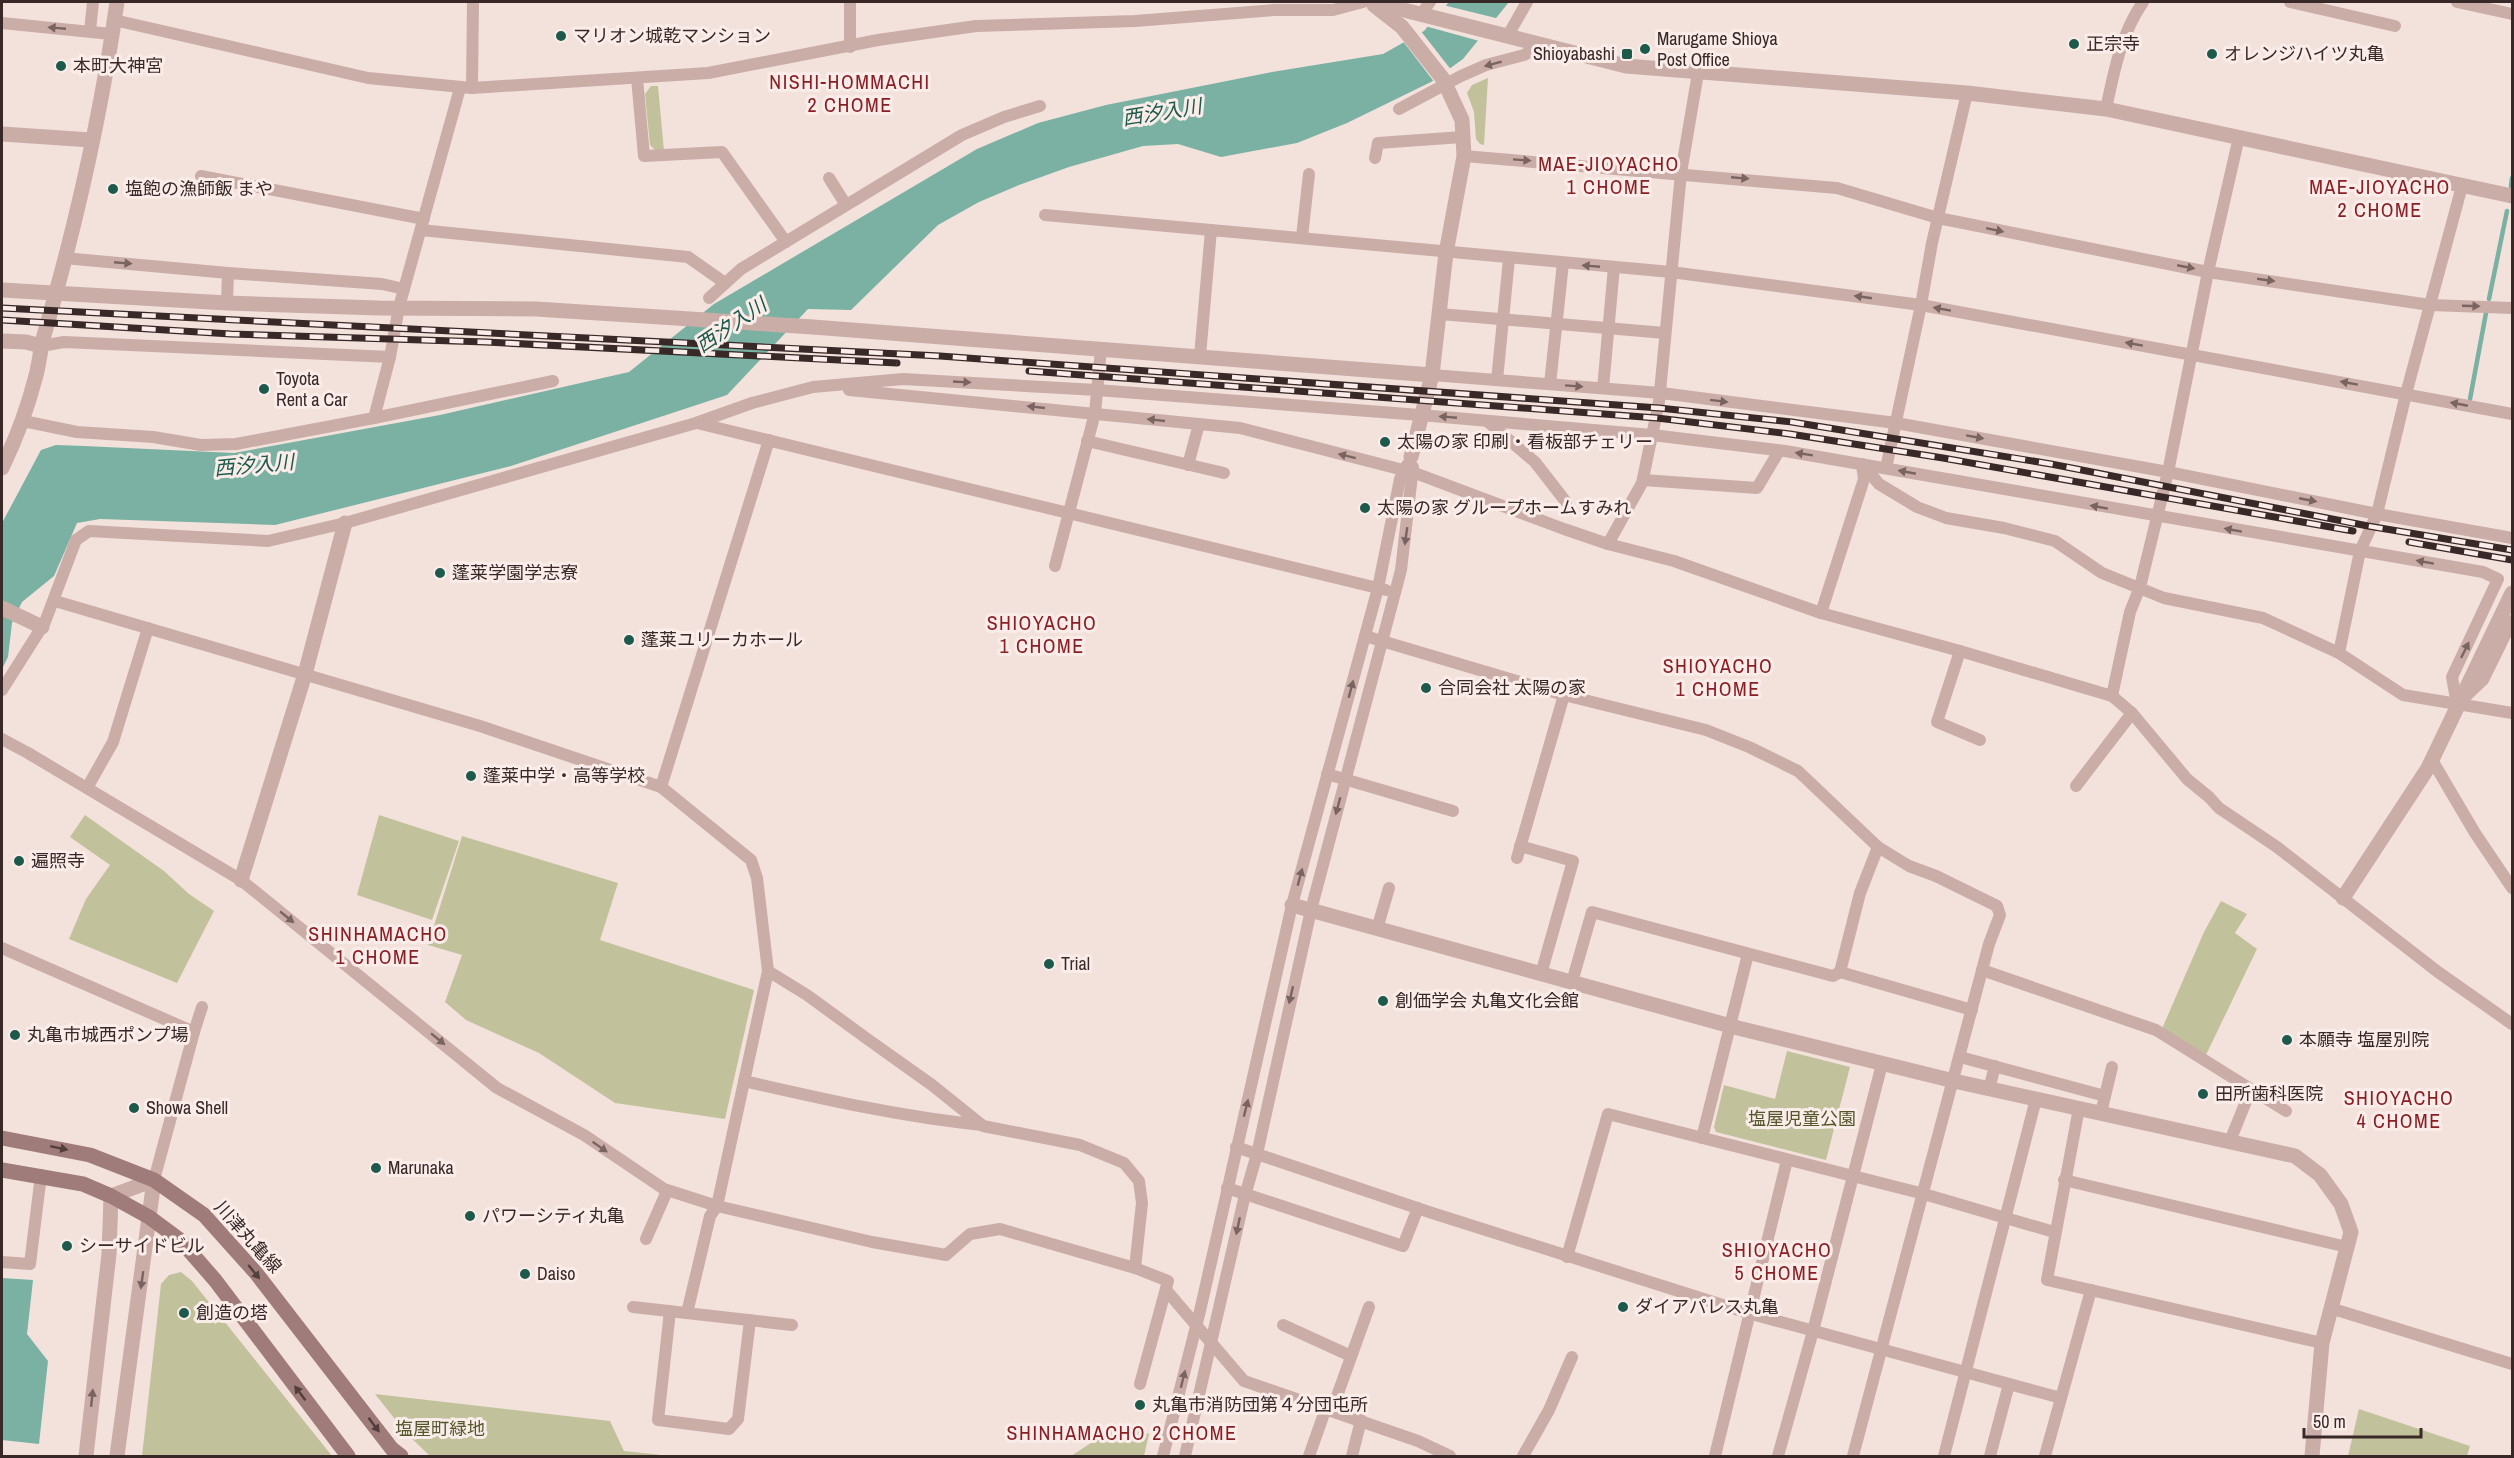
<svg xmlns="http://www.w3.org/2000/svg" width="2514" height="1458" viewBox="0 0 2514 1458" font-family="'Archivo Narrow','Noto Sans JP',sans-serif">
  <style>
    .green { fill: #c1c29c }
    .water { fill: #7ab1a3 }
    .pier { fill: #f3e2dc }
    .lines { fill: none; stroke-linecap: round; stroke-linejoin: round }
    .stream { stroke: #7ab1a3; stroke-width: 4.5 }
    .minor { stroke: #cbada8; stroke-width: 12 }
    .tertiary { stroke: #cbada8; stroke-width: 15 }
    .secondary { stroke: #9f7c79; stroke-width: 15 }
    .rail-casing { stroke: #382928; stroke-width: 7 }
    .rail { stroke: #faede9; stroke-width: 4.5; stroke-dasharray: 14; stroke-linecap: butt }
    .oneway { fill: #7a6462 }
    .oneway2 { fill: #523e3c }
    .poi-dot { fill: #1d5a4c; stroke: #faede9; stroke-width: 2 }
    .labels { text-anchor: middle; stroke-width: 6; stroke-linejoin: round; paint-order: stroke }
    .poi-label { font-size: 18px; fill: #382928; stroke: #faede9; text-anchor: start }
    .park-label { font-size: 18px; fill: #54572b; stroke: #faede9 }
    .street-label { font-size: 18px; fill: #382928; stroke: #faede9 }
    .neighbourhood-label { font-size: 20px; letter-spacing: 1.5px; fill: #891f25; stroke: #faede9 }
    .water-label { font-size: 20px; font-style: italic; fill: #1d5a4c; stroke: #faede9 }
  </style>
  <rect width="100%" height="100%" fill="#f3e2dc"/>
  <g class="green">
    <polygon points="1488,78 1484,145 1480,144 1476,139 1474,112 1467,93 1472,85"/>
    <polygon points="651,86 658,86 664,151 656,151 650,145 645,94"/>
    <polygon points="85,815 164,871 189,894 214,911 177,983 69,939 86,899 110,865 70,837"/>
    <polygon points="379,815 459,841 432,920 357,895"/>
    <polygon points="462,836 618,883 600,940 754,990 725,1119 615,1103 539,1053 466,1020 445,1002 462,955 428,945"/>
    <polygon points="2221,901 2247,914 2235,933 2257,949 2205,1057 2161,1031 2204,932"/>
    <polygon points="1787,1051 1850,1067 1826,1160 1716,1132 1714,1127 1724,1085 1775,1099"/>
    <polygon points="181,1272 192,1281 332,1456 142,1456 161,1284 169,1275"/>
    <polygon points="375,1394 610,1421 624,1451 671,1456 430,1456 406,1433"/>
    <polygon points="2359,1409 2470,1446 2467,1456 2348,1456"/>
    <polygon points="1120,1424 1149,1434 1144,1456 1071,1456"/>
  </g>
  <g class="water">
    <polygon points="1449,2 1509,2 1463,59 1431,82 1347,123 1297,143 1221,157 1178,144 1143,146 1069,167 1019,185 979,202 938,225 851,310 808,309 727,395 511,466 275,525 100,519 77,523 54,576 22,602 12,623 8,657 2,669 2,523 41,450 56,445 84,446 234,453 440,415 629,372 714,304 977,149 1038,123 1106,105 1272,72 1383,54 1424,31"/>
    <polygon points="2,1278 33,1280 27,1334 48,1361 39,1444 2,1440"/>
  </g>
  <g class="pier">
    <polygon points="1443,5 1500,19 1483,42 1425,26"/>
    <polygon points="1420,30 1452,71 1435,83 1402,40"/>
  </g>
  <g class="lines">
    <g class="stream">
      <polyline points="2511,186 2512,178"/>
      <polyline points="2489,299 2507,211"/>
      <polyline points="2470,399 2486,313"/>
    </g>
    <g class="minor">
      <polyline points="2290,2 2395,26"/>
      <polyline points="2457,2 2512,14"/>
      <polyline points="1421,14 1430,2"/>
      <polyline points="114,20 368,78 472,88 708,73 878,40 976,26 1135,21 1274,10 1333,10 1363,2"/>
      <polyline points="2,23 111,34"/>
      <polyline points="90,31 93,2"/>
      <polyline points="1507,37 1527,2"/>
      <polyline points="850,47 850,2"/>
      <polyline points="637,78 644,156 722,152 786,242"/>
      <polyline points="472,88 473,2"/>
      <polyline points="1399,109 1461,76 1486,65 1524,55 1541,45"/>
      <path d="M2106 109C2114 71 2121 34 2143 2"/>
      <polyline points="1464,156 1837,188 1938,218 2208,272 2430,305 2512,308"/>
      <polyline points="1375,158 1378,143 1462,137"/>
      <polyline points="201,176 424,219"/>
      <polyline points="829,178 846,205"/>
      <polyline points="2462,186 2406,394 2377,514 2360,551 2339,653 2403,695 2512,713"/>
      <polyline points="1045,215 1211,230"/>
      <polyline points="421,230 688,257 725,283"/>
      <polyline points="1302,237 1309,174"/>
      <polyline points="64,258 228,273"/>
      <polyline points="709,298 741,269 962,135 1004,117 1040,106"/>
      <polyline points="227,303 228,273 382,284 404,289"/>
      <polyline points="1440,314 1665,333"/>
      <polyline points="41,346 64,342 390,357"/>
      <polyline points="1200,356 1211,230 1671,272 1921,305 2512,414"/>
      <polyline points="1432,375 1661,393 1896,423 2168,472 2377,514 2512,538"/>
      <polyline points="1497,380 1509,259"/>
      <polyline points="1550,384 1563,263"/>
      <polyline points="1603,388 1614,267"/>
      <polyline points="849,390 1240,428 1415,473 1564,529 1608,544 1674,561 1821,613 1960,651 2112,696 2132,713 2187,779 2209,797 2219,808 2277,847 2438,972 2512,1024"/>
      <polyline points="374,418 390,357 399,307 460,88"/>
      <polyline points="23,421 77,432 153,437 201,445 236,444 374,418 553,381"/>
      <polyline points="1487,421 1535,462 1566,502"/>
      <polyline points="697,423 1386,590"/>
      <polyline points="1087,441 1224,473"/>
      <polyline points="1862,464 1879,484 1917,507 1946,518 2004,528 2055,541 2102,573 2164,598 2263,618 2339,653"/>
      <polyline points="1188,465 1199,424"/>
      <polyline points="1886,468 1921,305 1932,243 1967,93"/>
      <polyline points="1643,480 1757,488 1779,451"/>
      <polyline points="1608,544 1642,483 1659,402 1681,173 1698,73"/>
      <polyline points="1055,566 1095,413 1101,349"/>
      <polyline points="55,601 480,726 661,787 751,860 757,878 768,971 717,1206 710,1216 687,1313"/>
      <polyline points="1821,613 1864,479 1862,465"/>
      <polyline points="1365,636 1564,695 1706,730 1749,747 1798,771 1878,847 1909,866 1936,876 1997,906 2000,915 1989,944 1853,1456"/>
      <polyline points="1960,651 1937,722 1980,740"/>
      <polyline points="2,690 45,622 76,540 89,531 268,541 345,523 696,423 752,403 813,387 903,379 1097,390 1420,415 1652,435 1785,451 2483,572 2498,579 2452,677 2457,705"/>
      <polyline points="2112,696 2130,612 2140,587 2168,472 2208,272 2239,137"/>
      <polyline points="2464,698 2483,680 2512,621"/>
      <polyline points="2,739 28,753 241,880 497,1088 584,1135 664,1189 717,1206 872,1242 946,1255 970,1234 1000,1229 1135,1268 1168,1281 1140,1384"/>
      <polyline points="2432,760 2475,833 2512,888"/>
      <polyline points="1327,774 1453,811"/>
      <polyline points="2076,786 2132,713"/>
      <polyline points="661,787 769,440"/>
      <polyline points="87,788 113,742 148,628"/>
      <polyline points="1520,846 1573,861 1541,974"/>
      <polyline points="1878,847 1860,893 1840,972 1972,1010"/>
      <polyline points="1517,858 1564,695"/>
      <polyline points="1377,929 1389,888"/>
      <polyline points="2,948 194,1032 154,1180"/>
      <polyline points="1982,970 2156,1030 2286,1111"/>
      <polyline points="768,971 807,995 866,1038 932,1085 983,1126 1080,1145 1124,1163 1139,1181 1142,1203 1135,1268"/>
      <polyline points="1572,982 1592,912 1833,976 1840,972"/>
      <polyline points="194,1032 202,1007"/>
      <polyline points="1960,1057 2105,1096 2101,1113"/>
      <path d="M744 1081C823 1099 901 1117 982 1125"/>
      <polyline points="1989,1089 1995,1066"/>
      <polyline points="2105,1096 2112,1067"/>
      <polyline points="2079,1108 2047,1280 2322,1343"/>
      <polyline points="1702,1138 1748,954"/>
      <polyline points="2230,1141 2251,1089"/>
      <polyline points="1236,1147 1429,1212 1748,1313 2061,1398"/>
      <polyline points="2064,1180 2347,1247"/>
      <polyline points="1227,1188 1403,1246 1418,1208"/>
      <polyline points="646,1239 667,1191"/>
      <polyline points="1567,1257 1608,1114 1924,1194 2054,1232"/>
      <polyline points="2,1262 30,1264 41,1175"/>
      <polyline points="1166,1290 1244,1381 1418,1441 1450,1456"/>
      <polyline points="633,1307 792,1325"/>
      <polyline points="2330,1308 2512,1364"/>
      <polyline points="670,1311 658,1420 729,1429 738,1419 750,1320"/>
      <polyline points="1283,1325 1351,1356"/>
      <polyline points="1332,1410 1369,1307"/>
      <polyline points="1163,1456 1200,1311 1292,905 1378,588 1400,479 1407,465"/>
      <polyline points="1185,1456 1244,1199 1257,1154 1311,910 1401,570 1413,467"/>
      <polyline points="1309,1456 1326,1408"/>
      <polyline points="1352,1456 1361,1420"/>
      <polyline points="1523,1456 1549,1410 1572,1357"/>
      <polyline points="1715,1456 1787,1160"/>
      <polyline points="1778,1456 1813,1331 1882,1064"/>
      <polyline points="1944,1456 2036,1099"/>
      <polyline points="1990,1456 2009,1384"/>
      <polyline points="2045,1456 2091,1290"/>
    </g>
    <g class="tertiary">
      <polyline points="1372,2 1626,66 1967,93 2106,109 2512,196"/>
      <polyline points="1374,5 1402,27 1443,79 1462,120 1464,156 1446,253 1432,375 1411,457"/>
      <polyline points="2,134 91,140"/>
      <polyline points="2,290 227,303 379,308 536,309 813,327 1432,375"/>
      <polyline points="2,341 26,342 41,346"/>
      <path d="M2 468C16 439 27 410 35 379 39 366 40 352 43 339 75 229 101 115 117 2"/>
      <polyline points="2,608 42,627"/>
      <polyline points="241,880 305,674 345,523"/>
      <polyline points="2343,898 2428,768 2512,593"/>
      <polyline points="1292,905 1738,1028 1954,1081 2295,1156 2320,1175 2341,1204 2351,1232 2322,1343 2312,1456"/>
      <polyline points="86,1456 109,1254 111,1196 154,1180 117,1456"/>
    </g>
    <g class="secondary">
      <polyline points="2,1138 90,1155 154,1180 204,1215 256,1273 392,1449 401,1456"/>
      <polyline points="2,1170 83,1184 111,1196 149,1217 180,1240 215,1280 348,1456"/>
    </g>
    <defs>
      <g id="rail">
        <polyline points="2,308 940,356 1659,408 1792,422 2051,464 2368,526 2512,550"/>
        <polyline points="2,320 231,334 486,342 897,363"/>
        <polyline points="1029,371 1657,418 1790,434 1943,458 2353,531"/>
        <polyline points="2409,542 2512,560"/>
      </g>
    </defs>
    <use href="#rail" class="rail-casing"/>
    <use href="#rail" class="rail"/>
  </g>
  <defs><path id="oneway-solid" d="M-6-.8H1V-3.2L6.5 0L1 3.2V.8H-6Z" transform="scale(1.5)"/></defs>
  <g class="oneway">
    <use href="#oneway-solid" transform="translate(57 28) rotate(-175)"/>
    <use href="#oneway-solid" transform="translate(1493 64) rotate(165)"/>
    <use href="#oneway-solid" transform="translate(1522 160) rotate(4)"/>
    <use href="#oneway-solid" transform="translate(1740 178) rotate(5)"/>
    <use href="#oneway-solid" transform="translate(1995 230) rotate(12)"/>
    <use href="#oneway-solid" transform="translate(123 263) rotate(5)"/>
    <use href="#oneway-solid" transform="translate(1591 266) rotate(-175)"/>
    <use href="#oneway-solid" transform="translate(2186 267) rotate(11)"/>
    <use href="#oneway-solid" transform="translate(2266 280) rotate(8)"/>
    <use href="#oneway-solid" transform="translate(1863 297) rotate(-172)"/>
    <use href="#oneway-solid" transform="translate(2471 306) rotate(2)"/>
    <use href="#oneway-solid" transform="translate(1942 309) rotate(-170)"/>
    <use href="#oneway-solid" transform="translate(2134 344) rotate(-170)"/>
    <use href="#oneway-solid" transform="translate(962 382) rotate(3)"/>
    <use href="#oneway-solid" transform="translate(2349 383) rotate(-170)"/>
    <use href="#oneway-solid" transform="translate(1574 386) rotate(4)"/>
    <use href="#oneway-solid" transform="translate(1719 401) rotate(7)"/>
    <use href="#oneway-solid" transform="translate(2459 404) rotate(-169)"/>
    <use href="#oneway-solid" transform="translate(1036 407) rotate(-174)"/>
    <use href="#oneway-solid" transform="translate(1448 417) rotate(-175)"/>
    <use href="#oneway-solid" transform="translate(1156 420) rotate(-174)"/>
    <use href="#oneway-solid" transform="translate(1975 437) rotate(10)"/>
    <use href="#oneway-solid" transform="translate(1804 454) rotate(-171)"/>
    <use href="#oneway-solid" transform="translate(1347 456) rotate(-166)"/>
    <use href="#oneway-solid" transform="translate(1907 472) rotate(-169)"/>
    <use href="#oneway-solid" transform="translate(2308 500) rotate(11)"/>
    <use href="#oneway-solid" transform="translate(2099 507) rotate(-170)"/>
    <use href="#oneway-solid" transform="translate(2233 530) rotate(-170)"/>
    <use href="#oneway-solid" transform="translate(1406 536) rotate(98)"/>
    <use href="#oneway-solid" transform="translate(2425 562) rotate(-170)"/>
    <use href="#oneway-solid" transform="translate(2465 650) rotate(-64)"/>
    <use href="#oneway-solid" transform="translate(1351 689) rotate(-75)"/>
    <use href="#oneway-solid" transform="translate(1338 806) rotate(105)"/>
    <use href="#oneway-solid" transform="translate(1300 877) rotate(-75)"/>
    <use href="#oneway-solid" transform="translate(287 917) rotate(39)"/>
    <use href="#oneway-solid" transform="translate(1291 995) rotate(103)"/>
    <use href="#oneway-solid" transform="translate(438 1039) rotate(39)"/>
    <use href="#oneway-solid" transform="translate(1246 1108) rotate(-76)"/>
    <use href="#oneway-solid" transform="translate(600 1147) rotate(35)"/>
    <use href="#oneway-solid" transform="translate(1238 1226) rotate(102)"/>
    <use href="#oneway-solid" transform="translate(142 1280) rotate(98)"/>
    <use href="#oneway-solid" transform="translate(1183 1379) rotate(-76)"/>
    <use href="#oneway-solid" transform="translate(92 1398) rotate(-84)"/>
  </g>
  <g class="oneway2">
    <use href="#oneway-solid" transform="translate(59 1148) rotate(12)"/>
    <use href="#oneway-solid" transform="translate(254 1272) rotate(51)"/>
    <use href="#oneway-solid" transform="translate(300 1393) rotate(-127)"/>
    <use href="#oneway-solid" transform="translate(374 1425) rotate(53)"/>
  </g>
  <g class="poi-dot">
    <circle cx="561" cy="36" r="6"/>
    <circle cx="2074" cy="44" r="6"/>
    <circle cx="1645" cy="49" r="6"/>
    <rect x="1621" y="48" width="12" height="12" rx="3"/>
    <circle cx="2212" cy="54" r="6"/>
    <circle cx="61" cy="66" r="6"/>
    <circle cx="113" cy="189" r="6"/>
    <circle cx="264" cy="389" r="6"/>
    <circle cx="1385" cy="442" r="6"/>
    <circle cx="1365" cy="508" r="6"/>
    <circle cx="440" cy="573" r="6"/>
    <circle cx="629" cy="640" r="6"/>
    <circle cx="1426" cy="688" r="6"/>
    <circle cx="471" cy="776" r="6"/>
    <circle cx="19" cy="861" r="6"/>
    <circle cx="1049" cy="964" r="6"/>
    <circle cx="1383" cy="1001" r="6"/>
    <circle cx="15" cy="1035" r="6"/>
    <circle cx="2287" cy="1040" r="6"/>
    <circle cx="2203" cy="1094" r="6"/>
    <circle cx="134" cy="1108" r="6"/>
    <circle cx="376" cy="1168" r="6"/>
    <circle cx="470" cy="1216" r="6"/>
    <circle cx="67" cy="1246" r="6"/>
    <circle cx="525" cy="1274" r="6"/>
    <circle cx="1623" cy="1307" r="6"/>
    <circle cx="184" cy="1313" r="6"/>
    <circle cx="1140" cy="1405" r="6"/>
  </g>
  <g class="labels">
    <g class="poi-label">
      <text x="573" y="42">マリオン城乾マンション</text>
      <text x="1657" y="45">Marugame Shioya<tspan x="1657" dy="21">Post Office</tspan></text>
      <text x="2086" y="50">正宗寺</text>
      <text x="1615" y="60" text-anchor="end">Shioyabashi</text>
      <text x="2224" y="60">オレンジハイツ丸亀</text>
      <text x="73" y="72">本町大神宮</text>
      <text x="125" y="195">塩飽の漁師飯 まや</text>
      <text x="276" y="385">Toyota<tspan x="276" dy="21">Rent a Car</tspan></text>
      <text x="1397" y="448">太陽の家 印刷・看板部チェリー</text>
      <text x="1377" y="514">太陽の家 グループホームすみれ</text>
      <text x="452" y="579">蓬莱学園学志寮</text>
      <text x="641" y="646">蓬莱ユリーカホール</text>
      <text x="1438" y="694">合同会社 太陽の家</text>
      <text x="483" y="782">蓬莱中学・高等学校</text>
      <text x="31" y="867">遍照寺</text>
      <text x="1061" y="970">Trial</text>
      <text x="1395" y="1007">創価学会 丸亀文化会館</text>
      <text x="27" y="1041">丸亀市城西ポンプ場</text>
      <text x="2299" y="1046">本願寺 塩屋別院</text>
      <text x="2215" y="1100">田所歯科医院</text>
      <text x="146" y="1114">Showa Shell</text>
      <text x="388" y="1174">Marunaka</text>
      <text x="482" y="1222">パワーシティ丸亀</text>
      <text x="79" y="1252">シーサイドビル</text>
      <text x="537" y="1280">Daiso</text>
      <text x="1635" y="1313">ダイアパレス丸亀</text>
      <text x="196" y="1319">創造の塔</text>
      <text x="1152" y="1411">丸亀市消防団第４分団屯所</text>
    </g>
    <g class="park-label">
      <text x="1802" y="1125">塩屋児童公園</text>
      <text x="440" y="1435">塩屋町緑地</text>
    </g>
    <g class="street-label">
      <text transform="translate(248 1237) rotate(48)" y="6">川津丸亀線</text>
    </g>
    <g class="neighbourhood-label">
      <text x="850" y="89">NISHI-HOMMACHI<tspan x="850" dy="23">2 CHOME</tspan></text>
      <text x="1609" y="171">MAE-JIOYACHO<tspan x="1609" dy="23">1 CHOME</tspan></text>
      <text x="2380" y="194">MAE-JIOYACHO<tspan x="2380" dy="23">2 CHOME</tspan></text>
      <text x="1042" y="630">SHIOYACHO<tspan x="1042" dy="23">1 CHOME</tspan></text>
      <text x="1718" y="673">SHIOYACHO<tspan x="1718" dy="23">1 CHOME</tspan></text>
      <text x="378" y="941">SHINHAMACHO<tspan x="378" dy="23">1 CHOME</tspan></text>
      <text x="2399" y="1105">SHIOYACHO<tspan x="2399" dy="23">4 CHOME</tspan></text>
      <text x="1777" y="1257">SHIOYACHO<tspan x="1777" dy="23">5 CHOME</tspan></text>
      <text x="1122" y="1440">SHINHAMACHO 2 CHOME</text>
    </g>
    <g class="water-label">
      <text transform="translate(1162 112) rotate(-9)" y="7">西汐入川</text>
      <text transform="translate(731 325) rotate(-34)" y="7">西汐入川</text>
      <text transform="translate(254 465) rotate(-5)" y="7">西汐入川</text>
    </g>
  </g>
  <rect width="2514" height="1458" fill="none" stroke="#382928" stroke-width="6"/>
  <path d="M2304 1428v9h117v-9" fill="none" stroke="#382928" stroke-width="3"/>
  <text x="2313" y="1428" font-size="18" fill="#382928" stroke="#faede9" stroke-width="4.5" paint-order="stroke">50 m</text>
</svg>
